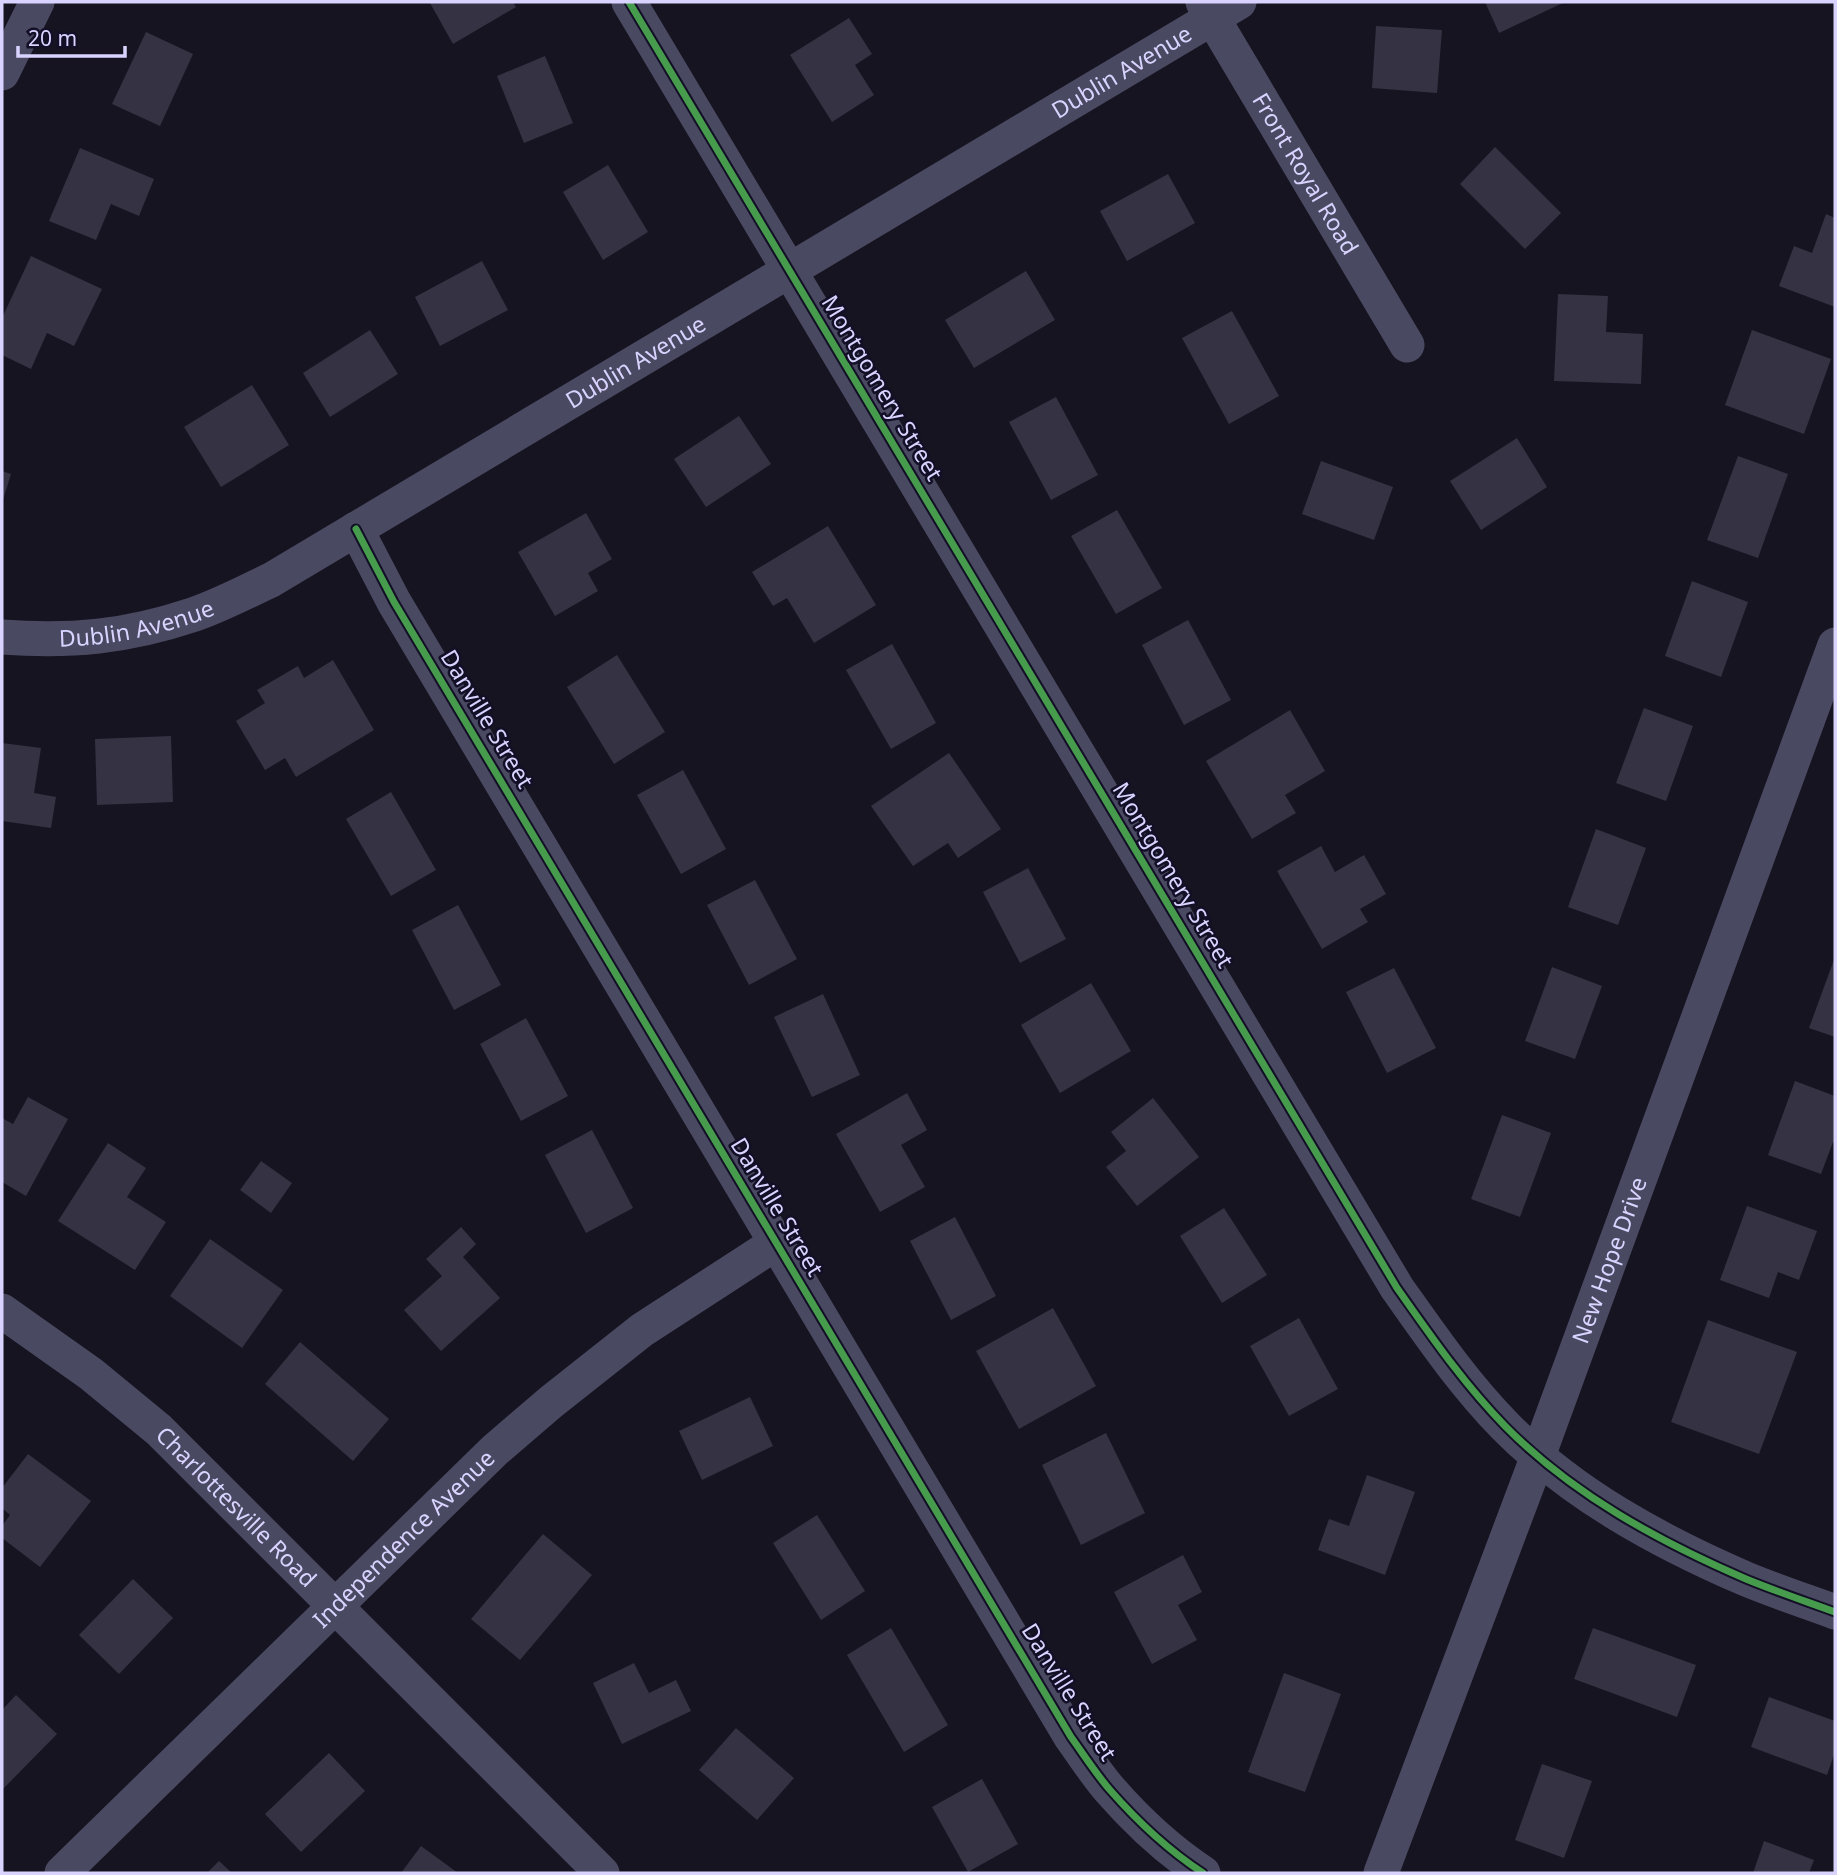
<svg xmlns="http://www.w3.org/2000/svg" width="1837" height="1875" viewBox="0 0 1837 1875" font-family="'Noto Sans',sans-serif">
  <style>
    .building { fill: #343243 }
    .lines { fill: none; stroke-linecap: round; stroke-linejoin: round }
    .street { stroke: #4a4962; stroke-width: 35 }
    .cycleway-casing { stroke: #130f26; stroke-width: 11 }
    .cycleway { stroke: #469c4c; stroke-width: 7 }
    .labels { text-anchor: middle; stroke-width: 5; stroke-linejoin: round; paint-order: stroke }
    .street-label { font-size: 23px; fill: #d9d4ff; stroke: #130f26 }
  </style>
  <rect width="100%" height="100%" fill="#161421"/>
  <g class="building">
    <polygon points="431,2 513,2 516,7 453,44 430,3"/>
    <polygon points="1485,2 1565,2 1499,33"/>
    <polygon points="849,18 872,54 855,65 874,95 832,122 790,55"/>
    <polygon points="1376,26 1442,30 1437,93 1372,88"/>
    <polygon points="146,32 193,54 160,126 112,104"/>
    <polygon points="545,56 573,123 524,143 497,76"/>
    <polygon points="1495,147 1561,213 1525,249 1460,184"/>
    <polygon points="80,148 154,179 139,216 111,204 96,240 49,221"/>
    <polygon points="608,165 648,232 603,260 563,192"/>
    <polygon points="1168,174 1195,223 1127,261 1100,211"/>
    <polygon points="1826,214 1835,218 1835,307 1779,286 1794,246 1812,253"/>
    <polygon points="31,256 102,289 74,346 47,333 31,369 2,355 2,318"/>
    <polygon points="482,261 508,310 440,346 415,297"/>
    <polygon points="1026,271 1055,320 974,368 945,320"/>
    <polygon points="1558,294 1608,296 1606,332 1643,334 1641,384 1554,381"/>
    <polygon points="1232,311 1279,396 1229,424 1182,338"/>
    <polygon points="370,330 398,374 330,417 303,373"/>
    <polygon points="1752,330 1831,359 1804,434 1725,405"/>
    <polygon points="252,385 289,445 221,487 184,427"/>
    <polygon points="1056,397 1098,475 1051,500 1009,422"/>
    <polygon points="739,416 771,464 706,507 674,459"/>
    <polygon points="1517,438 1547,487 1481,530 1450,481"/>
    <polygon points="1738,456 1788,474 1758,558 1707,540"/>
    <polygon points="1321,461 1393,487 1374,540 1302,514"/>
    <polygon points="2,471 11,474 2,503"/>
    <polygon points="1117,510 1162,588 1116,614 1071,536"/>
    <polygon points="586,513 612,559 588,573 598,591 555,616 518,552"/>
    <polygon points="828,526 876,605 814,643 787,598 773,606 752,572"/>
    <polygon points="1692,581 1748,602 1721,677 1665,656"/>
    <polygon points="1188,620 1231,700 1184,725 1142,645"/>
    <polygon points="892,644 936,723 891,749 846,670"/>
    <polygon points="617,655 665,732 614,764 567,687"/>
    <polygon points="333,660 374,730 296,777 285,758 265,770 236,721 265,703 257,690 298,666 304,678"/>
    <polygon points="1644,708 1693,726 1666,801 1616,783"/>
    <polygon points="1290,710 1325,771 1285,795 1296,813 1252,839 1206,761"/>
    <polygon points="171,736 173,802 97,805 95,739"/>
    <polygon points="2,743 41,748 34,793 56,797 51,828 2,821"/>
    <polygon points="949,753 1001,829 958,858 948,843 913,866 871,806"/>
    <polygon points="683,770 726,849 681,874 637,795"/>
    <polygon points="391,792 436,870 391,896 346,819"/>
    <polygon points="1596,829 1646,848 1618,925 1568,907"/>
    <polygon points="1321,846 1335,872 1364,855 1386,894 1360,909 1368,922 1322,949 1277,871"/>
    <polygon points="1028,868 1066,939 1020,963 983,892"/>
    <polygon points="755,880 797,959 749,985 707,905"/>
    <polygon points="458,905 501,985 454,1010 412,930"/>
    <polygon points="1835,957 1835,1037 1809,1028"/>
    <polygon points="1552,967 1602,986 1575,1059 1525,1041"/>
    <polygon points="1394,968 1436,1048 1387,1073 1346,992"/>
    <polygon points="1091,983 1131,1051 1060,1093 1021,1025"/>
    <polygon points="823,994 860,1075 812,1097 774,1017"/>
    <polygon points="526,1018 568,1096 521,1121 480,1044"/>
    <polygon points="1795,1081 1835,1096 1835,1143 1833,1142 1821,1174 1768,1155"/>
    <polygon points="907,1093 927,1130 901,1145 925,1187 880,1212 836,1134"/>
    <polygon points="28,1097 68,1119 26,1196 2,1182 2,1118 13,1124"/>
    <polygon points="1153,1098 1199,1157 1137,1206 1106,1167 1126,1151 1111,1132"/>
    <polygon points="1502,1115 1551,1133 1520,1217 1471,1199"/>
    <polygon points="592,1130 633,1208 586,1233 545,1155"/>
    <polygon points="108,1143 146,1168 127,1197 166,1222 135,1270 58,1221"/>
    <polygon points="261,1161 292,1183 271,1213 240,1190"/>
    <polygon points="1747,1206 1817,1231 1799,1280 1778,1272 1769,1298 1720,1280"/>
    <polygon points="1224,1208 1267,1275 1222,1303 1180,1236"/>
    <polygon points="955,1217 996,1296 951,1320 910,1241"/>
    <polygon points="461,1227 476,1244 463,1257 500,1298 441,1351 404,1310 442,1276 426,1259"/>
    <polygon points="210,1239 283,1290 242,1348 170,1296"/>
    <polygon points="1053,1308 1096,1386 1019,1429 976,1351"/>
    <polygon points="1299,1318 1338,1389 1289,1416 1250,1346"/>
    <polygon points="1708,1320 1797,1352 1759,1454 1671,1422"/>
    <polygon points="300,1342 389,1419 353,1461 265,1384"/>
    <polygon points="750,1397 773,1446 702,1480 679,1431"/>
    <polygon points="1106,1433 1145,1513 1081,1545 1042,1465"/>
    <polygon points="28,1454 91,1501 40,1567 2,1538 2,1526 10,1515 2,1508 2,1488"/>
    <polygon points="1367,1475 1415,1492 1385,1575 1318,1550 1329,1519 1349,1526"/>
    <polygon points="817,1515 865,1591 821,1620 773,1543"/>
    <polygon points="543,1534 592,1575 520,1660 471,1619"/>
    <polygon points="1183,1555 1202,1592 1178,1605 1197,1640 1152,1664 1114,1592"/>
    <polygon points="133,1579 173,1618 119,1674 79,1635"/>
    <polygon points="891,1628 948,1725 904,1752 847,1655"/>
    <polygon points="1593,1628 1696,1665 1677,1717 1574,1679"/>
    <polygon points="634,1663 649,1693 676,1680 691,1711 622,1744 593,1683"/>
    <polygon points="1284,1673 1341,1694 1305,1792 1248,1772"/>
    <polygon points="16,1695 57,1734 3,1789 2,1788 2,1710"/>
    <polygon points="1769,1697 1835,1721 1835,1752 1827,1775 1751,1747"/>
    <polygon points="736,1728 794,1778 757,1820 699,1770"/>
    <polygon points="329,1753 365,1791 301,1852 265,1814"/>
    <polygon points="1542,1764 1592,1781 1564,1858 1515,1840"/>
    <polygon points="982,1779 1018,1844 968,1872 932,1807"/>
    <polygon points="1764,1841 1814,1860 1809,1873 1753,1873"/>
    <polygon points="421,1846 458,1873 401,1873"/>
    <polygon points="219,1861 232,1873 207,1873"/>
  </g>
  <g class="lines">
    <g class="street">
      <path d="M629 2 1397 1288C1431 1336 1463 1383 1505 1426 1572 1494 1658 1541 1746 1579 1775 1591 1805 1601 1835 1612"/>
      <path id="s1" d="M1203 2 1407 345"/>
      <polyline points="2,73 37,2"/>
      <path d="M356 529 394 602 1071 1737C1084 1755 1096 1774 1110 1790 1138 1822 1168 1850 1203 1873"/>
      <path id="s2" d="M2 637C71 642 126 637 192 615 219 606 245 592 271 580L1239 2"/>
      <path id="s3" d="M2 1311 91 1374 159 1430 602 1873"/>
      <path id="s4" d="M62 1873 495 1450 551 1402 642 1330 776 1243"/>
      <path id="s5" d="M1381 1873 1538 1456 1835 645"/>
    </g>
    <defs>
      <g id="cycleway">
        <path d="M629 2 1397 1288C1431 1336 1463 1383 1505 1426 1572 1494 1658 1541 1746 1579 1775 1591 1805 1601 1835 1612"/>
        <path d="M356 529 394 602 1071 1737C1084 1755 1096 1774 1110 1790 1138 1822 1168 1850 1203 1873"/>
      </g>
    </defs>
    <use href="#cycleway" class="cycleway-casing"/>
    <use href="#cycleway" class="cycleway"/>
  </g>
  <g class="labels">
    <g class="street-label">
      <text dy="8" stroke="none"><textPath href="#s2" startOffset="1270">Dublin Avenue</textPath></text>
      <text dy="8" stroke="none"><textPath href="#s1" startOffset="200">Front Royal Road</textPath></text>
      <text dy="8" stroke="none"><textPath href="#s2" startOffset="704">Dublin Avenue</textPath></text>
      <text transform="translate(882 388) rotate(59)" y="8">Montgomery Street</text>
      <text dy="8" stroke="none"><textPath href="#s2" startOffset="136">Dublin Avenue</textPath></text>
      <text transform="translate(487 719) rotate(59)" y="8">Danville Street</text>
      <text transform="translate(1173 875) rotate(59)" y="8">Montgomery Street</text>
      <text transform="translate(777 1207) rotate(59)" y="8">Danville Street</text>
      <text dy="8" stroke="none"><textPath href="#s5" startOffset="654">New Hope Drive</textPath></text>
      <text dy="8" stroke="none"><textPath href="#s3" startOffset="306">Charlottesville Road</textPath></text>
      <text dy="8" stroke="none"><textPath href="#s4" startOffset="478">Independence Avenue</textPath></text>
      <text transform="translate(1069 1692) rotate(58)" y="8">Danville Street</text>
    </g>
  </g>
  <rect width="1837" height="1875" fill="none" stroke="#d9d4ff" stroke-width="7"/>
  <path d="M18 46v10h107v-10" fill="none" stroke="#d9d4ff" stroke-width="3.5"/>
  <text x="28" y="46" font-size="21" fill="#d9d4ff" stroke="#130f26" stroke-width="5" paint-order="stroke">20 m</text>
</svg>
